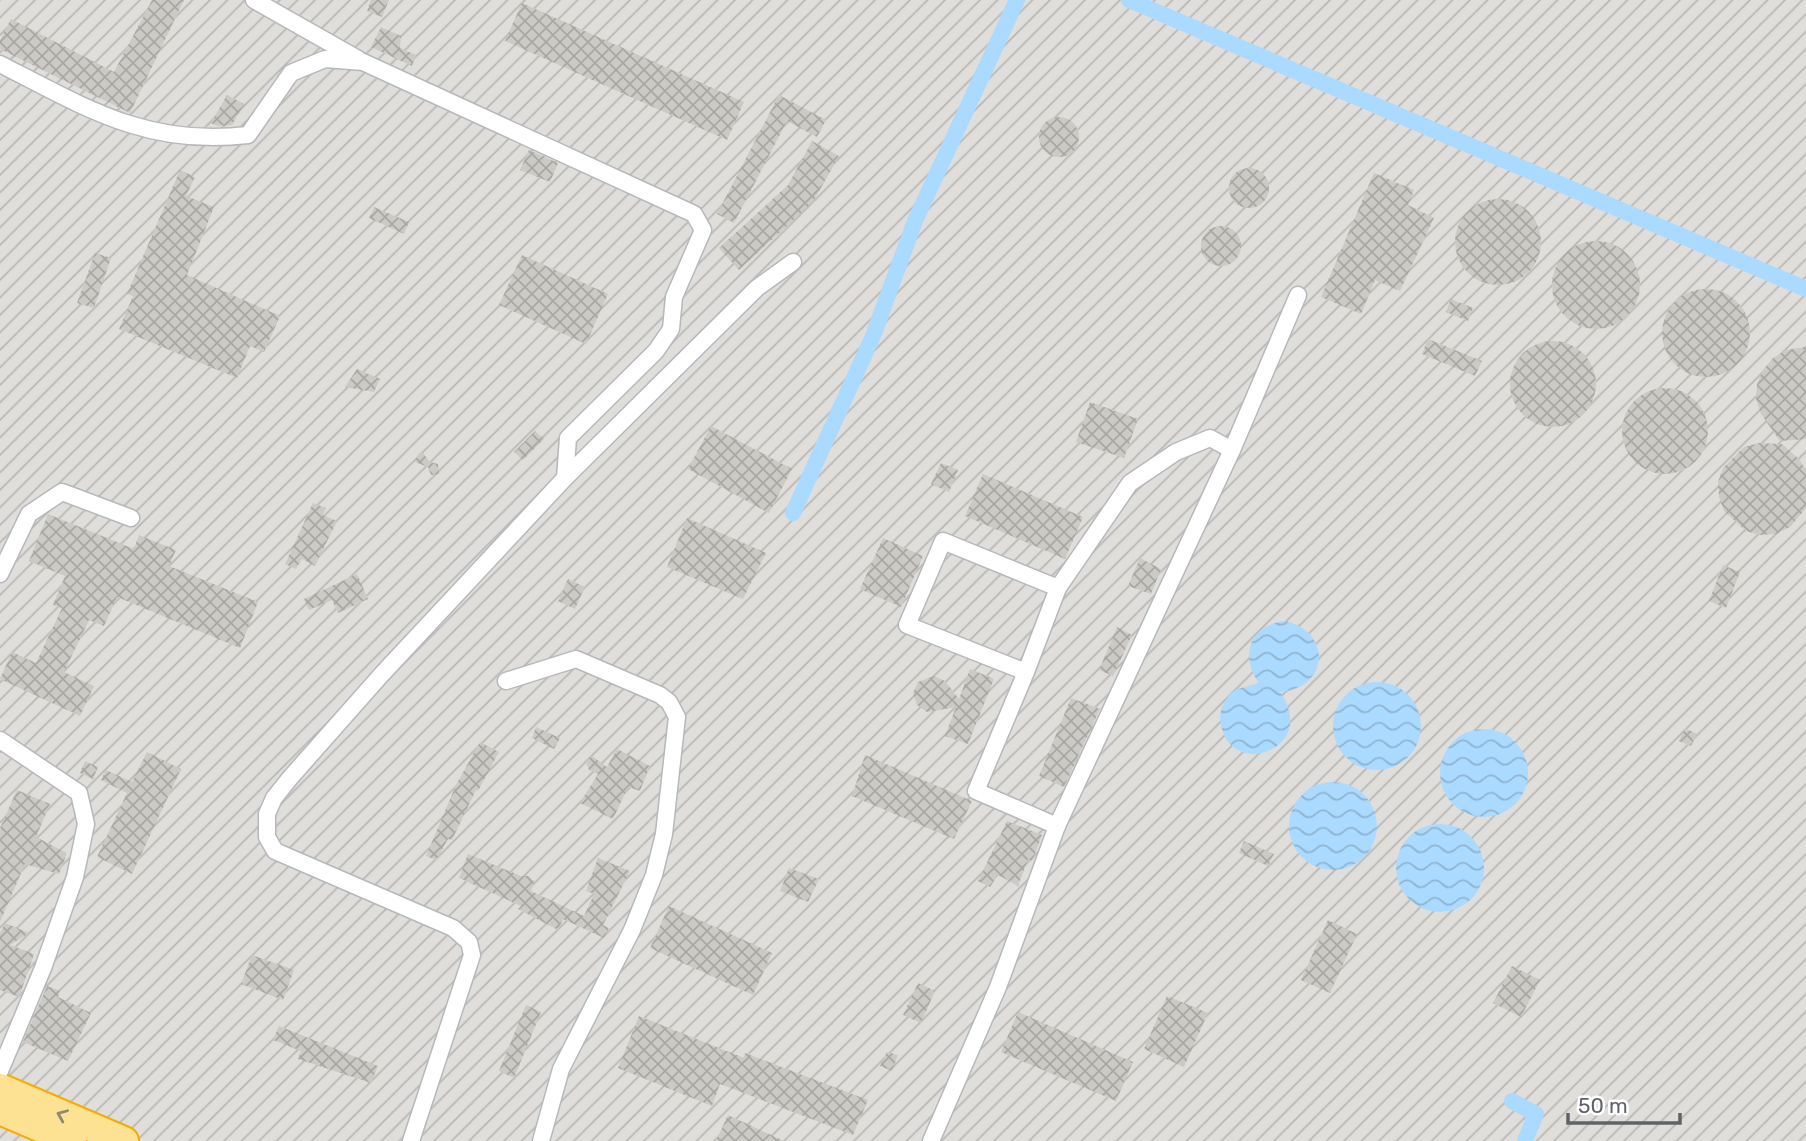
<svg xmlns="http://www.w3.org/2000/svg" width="1806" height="1141" viewBox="0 0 1806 1141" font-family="Rubik,sans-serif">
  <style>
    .industrial { fill: url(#industrial-furrows) }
    .water { fill: url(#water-waves) }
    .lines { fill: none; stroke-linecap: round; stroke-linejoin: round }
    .canal { stroke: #aadaff; stroke-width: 16 }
    .building { fill: url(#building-cross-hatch) }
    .street-casing { stroke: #b5b8bc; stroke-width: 19 }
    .highway-casing { stroke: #f9ab00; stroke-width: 32 }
    .street { stroke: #fff; stroke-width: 16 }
    .highway { stroke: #fde293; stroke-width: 28 }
    .oneway { stroke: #8e8975 }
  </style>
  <defs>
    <pattern id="industrial-furrows" width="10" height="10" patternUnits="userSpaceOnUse" patternTransform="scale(1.75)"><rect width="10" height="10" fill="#e0deda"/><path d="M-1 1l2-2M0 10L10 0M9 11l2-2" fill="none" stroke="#b9b8b5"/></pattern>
    <pattern id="water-waves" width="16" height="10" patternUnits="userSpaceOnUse" patternTransform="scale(1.75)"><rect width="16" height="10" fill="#aadaff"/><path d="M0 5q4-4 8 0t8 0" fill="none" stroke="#8eb4d2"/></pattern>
    <pattern id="building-cross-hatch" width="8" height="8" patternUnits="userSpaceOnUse" patternTransform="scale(1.75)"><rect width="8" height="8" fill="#cccac5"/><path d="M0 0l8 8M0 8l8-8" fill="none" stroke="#a9a8a4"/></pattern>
  </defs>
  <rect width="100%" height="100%" fill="#f1efe8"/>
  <rect class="industrial" x="0" y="0" width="1806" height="1141"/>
  <g class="water">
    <path d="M1285 621C1333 632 1329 688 1280 692 1319 747 1236 779 1222 729 1217 713 1223 701 1234 690L1259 683C1239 655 1250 625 1285 621Z"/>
    <circle cx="1377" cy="726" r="44"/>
    <circle cx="1484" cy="773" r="44"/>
    <circle cx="1333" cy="826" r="44"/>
    <circle cx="1440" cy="868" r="44"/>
  </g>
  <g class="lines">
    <g class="canal">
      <polyline points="1129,0 1806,289"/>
      <polyline points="793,513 873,336 915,221 1017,0"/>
      <polyline points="1512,1101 1536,1114 1525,1141"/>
    </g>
  </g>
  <g class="building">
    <polygon points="152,0 184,0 130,113 0,49 0,40 11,19 114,72"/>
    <polygon points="371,0 389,0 382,17 367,11"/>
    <polygon points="522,3 744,102 727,140 505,41"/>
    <polygon points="381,27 401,36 400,48 416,55 412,66 371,47"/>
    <polygon points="227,95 244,104 232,125 217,126 211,123"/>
    <polygon points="779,95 826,120 817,137 787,121 734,223 717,214"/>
    <circle cx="1059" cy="137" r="20"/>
    <polygon points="812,141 839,156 813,202 739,270 719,248 788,185"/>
    <polygon points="529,150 558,163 550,182 520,170"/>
    <circle cx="1249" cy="188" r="20"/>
    <polygon points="180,170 195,177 186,196 214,207 187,275 280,316 264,352 250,346 237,378 119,329 133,296 127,294"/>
    <polygon points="1374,173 1414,190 1408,205 1434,218 1400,291 1375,280 1361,314 1321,297"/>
    <circle cx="1498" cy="242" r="43"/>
    <polygon points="374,207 409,222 404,234 369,218"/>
    <circle cx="1221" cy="246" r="20"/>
    <circle cx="1596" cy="285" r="44"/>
    <polygon points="95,253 111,258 94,308 77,303"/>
    <polygon points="522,255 608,294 586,344 499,305"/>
    <circle cx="1706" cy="333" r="44"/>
    <polygon points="1451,299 1473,308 1468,321 1446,312"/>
    <polygon points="1428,339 1482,361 1475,376 1422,354"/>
    <circle cx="1553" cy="384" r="43"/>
    <polygon points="1806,347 1806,439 1780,441 1761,414 1756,399 1757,384 1763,370 1773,358 1786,350"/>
    <polygon points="357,369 380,379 374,392 345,387"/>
    <circle cx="1665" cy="431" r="43"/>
    <polygon points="1090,402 1138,419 1124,458 1076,442"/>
    <polygon points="711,426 792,469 769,513 688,469"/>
    <polygon points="535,431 544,439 523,460 514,452"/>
    <polygon points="1759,443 1782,444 1799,459 1806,470 1806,508 1790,527 1776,534 1760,535 1746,531 1724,511 1719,497 1718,482 1723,468 1744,447"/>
    <polygon points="419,453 423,453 430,462 438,464 439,474 431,475 428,467 415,462"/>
    <polygon points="941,463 958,470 949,492 931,484"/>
    <polygon points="983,474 1083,517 1065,559 965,516"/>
    <polygon points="313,503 326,508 323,515 337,521 315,566 302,559 296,569 285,564"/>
    <polygon points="48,514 134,549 139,535 176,550 169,566 258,602 240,648 117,597 104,626 89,620 64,672 94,686 80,716 0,679 12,652 36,663 62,608 53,605 65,576 29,561"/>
    <polygon points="687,518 766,553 743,599 667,567"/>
    <polygon points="883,538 923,556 901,607 860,589"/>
    <polygon points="1140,558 1161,569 1151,594 1128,586"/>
    <polygon points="1723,565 1740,572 1726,608 1709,601"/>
    <polygon points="357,574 368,599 338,613 332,600 309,610 304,599"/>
    <polygon points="568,579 585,587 575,609 558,601"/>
    <polygon points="1117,627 1132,635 1113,676 1099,670"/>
    <polygon points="970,669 994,679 968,744 945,736 956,707 927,712 917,705 913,693 918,682 934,676 945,681 959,699"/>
    <polygon points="1071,698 1100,709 1064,787 1039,776"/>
    <polygon points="536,727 560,738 554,749 532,738"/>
    <polygon points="1685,728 1697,734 1691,746 1679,741"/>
    <polygon points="480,742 499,752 478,791 476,790 452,840 448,839 436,860 426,856 456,785"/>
    <polygon points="617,749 650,766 640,791 628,787 613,819 580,803 598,774 589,770 586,761 592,756 607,767"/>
    <polygon points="147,752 181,769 132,874 97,857 127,793 101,780 106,770 132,782"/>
    <polygon points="865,755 972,801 954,839 852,796"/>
    <polygon points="85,761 98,767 93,779 80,773"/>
    <polygon points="17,790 50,804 36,837 67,853 59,874 25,864 0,922 0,828"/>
    <polygon points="1007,821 1042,835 1032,861 1028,859 1018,886 998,875 990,887 978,881"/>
    <polygon points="1244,841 1274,854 1268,866 1239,853"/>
    <polygon points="468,854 521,876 529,876 534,882 531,891 584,916 594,894 586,891 598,858 630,871 603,925 609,928 604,938 563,919 558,930 518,909 521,906 459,878"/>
    <polygon points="789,868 819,879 808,902 780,891"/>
    <polygon points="669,906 772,953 753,995 650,948"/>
    <polygon points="1328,920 1357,934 1330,993 1301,980"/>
    <polygon points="5,923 29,933 10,945 34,954 19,997 0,990 0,933"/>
    <polygon points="252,955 294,970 283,1000 241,984"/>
    <polygon points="1512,966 1540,980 1521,1017 1493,1003"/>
    <polygon points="918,983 935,991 921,1023 903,1015"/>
    <polygon points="47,986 60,991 58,997 91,1013 68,1061 23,1042"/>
    <polygon points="1167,996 1208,1013 1184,1067 1144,1049"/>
    <polygon points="526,1005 541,1012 514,1078 499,1071"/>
    <polygon points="1018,1012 1133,1062 1116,1101 1001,1052"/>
    <polygon points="639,1016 744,1058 745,1053 868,1100 853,1135 720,1084 712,1106 618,1068"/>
    <polygon points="279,1026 378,1066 371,1083 298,1059 301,1051 273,1040"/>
    <polygon points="887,1052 898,1055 892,1071 880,1066"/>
    <polygon points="728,1115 784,1141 716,1141"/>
  </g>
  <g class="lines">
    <defs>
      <g id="street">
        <polyline points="254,0 358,59"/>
        <path d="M0 64C86 108 148 147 248 135L291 73 325 59 363 62 694 214 703 230 674 297 671 329 656 351 568 438 565 478"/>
        <polyline points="0,574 29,514 62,492 131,518"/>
        <polyline points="1058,588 1130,483 1176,452 1210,438 1232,450"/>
        <polyline points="1026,672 1058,588 943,541 907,625 1026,672 976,791 1057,826"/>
        <polyline points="506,681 576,659 660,695 669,702 677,717 664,834 654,875 632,930 561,1069 541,1141"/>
        <polyline points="0,740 79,793 86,824 75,877 43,968 0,1071"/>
        <polyline points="411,1141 472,955 469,942 453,928 275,851 267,837 267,814 274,798 290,778 382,674 565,478 757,288 793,262"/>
        <polyline points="931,1141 998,987 1057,826 1232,450 1298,295"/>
      </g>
      <g id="highway">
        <polyline points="0,1088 124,1141"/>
        <polyline points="0,1110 72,1141"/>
      </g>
    </defs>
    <use href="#street" class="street-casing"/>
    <use href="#highway" class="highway-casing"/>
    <use href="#street" class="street"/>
    <use href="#highway" class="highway"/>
  </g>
  <defs><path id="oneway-chevron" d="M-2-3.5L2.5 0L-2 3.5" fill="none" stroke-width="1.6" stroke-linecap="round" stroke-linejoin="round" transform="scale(1.75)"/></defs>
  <use class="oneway" href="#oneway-chevron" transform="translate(62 1115) rotate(-157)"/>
  <path d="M1568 1113v10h112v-10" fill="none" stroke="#5f6368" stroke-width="3.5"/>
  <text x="1578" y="1113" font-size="21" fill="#5f6368" stroke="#ffffff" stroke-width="5" paint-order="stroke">50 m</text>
</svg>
